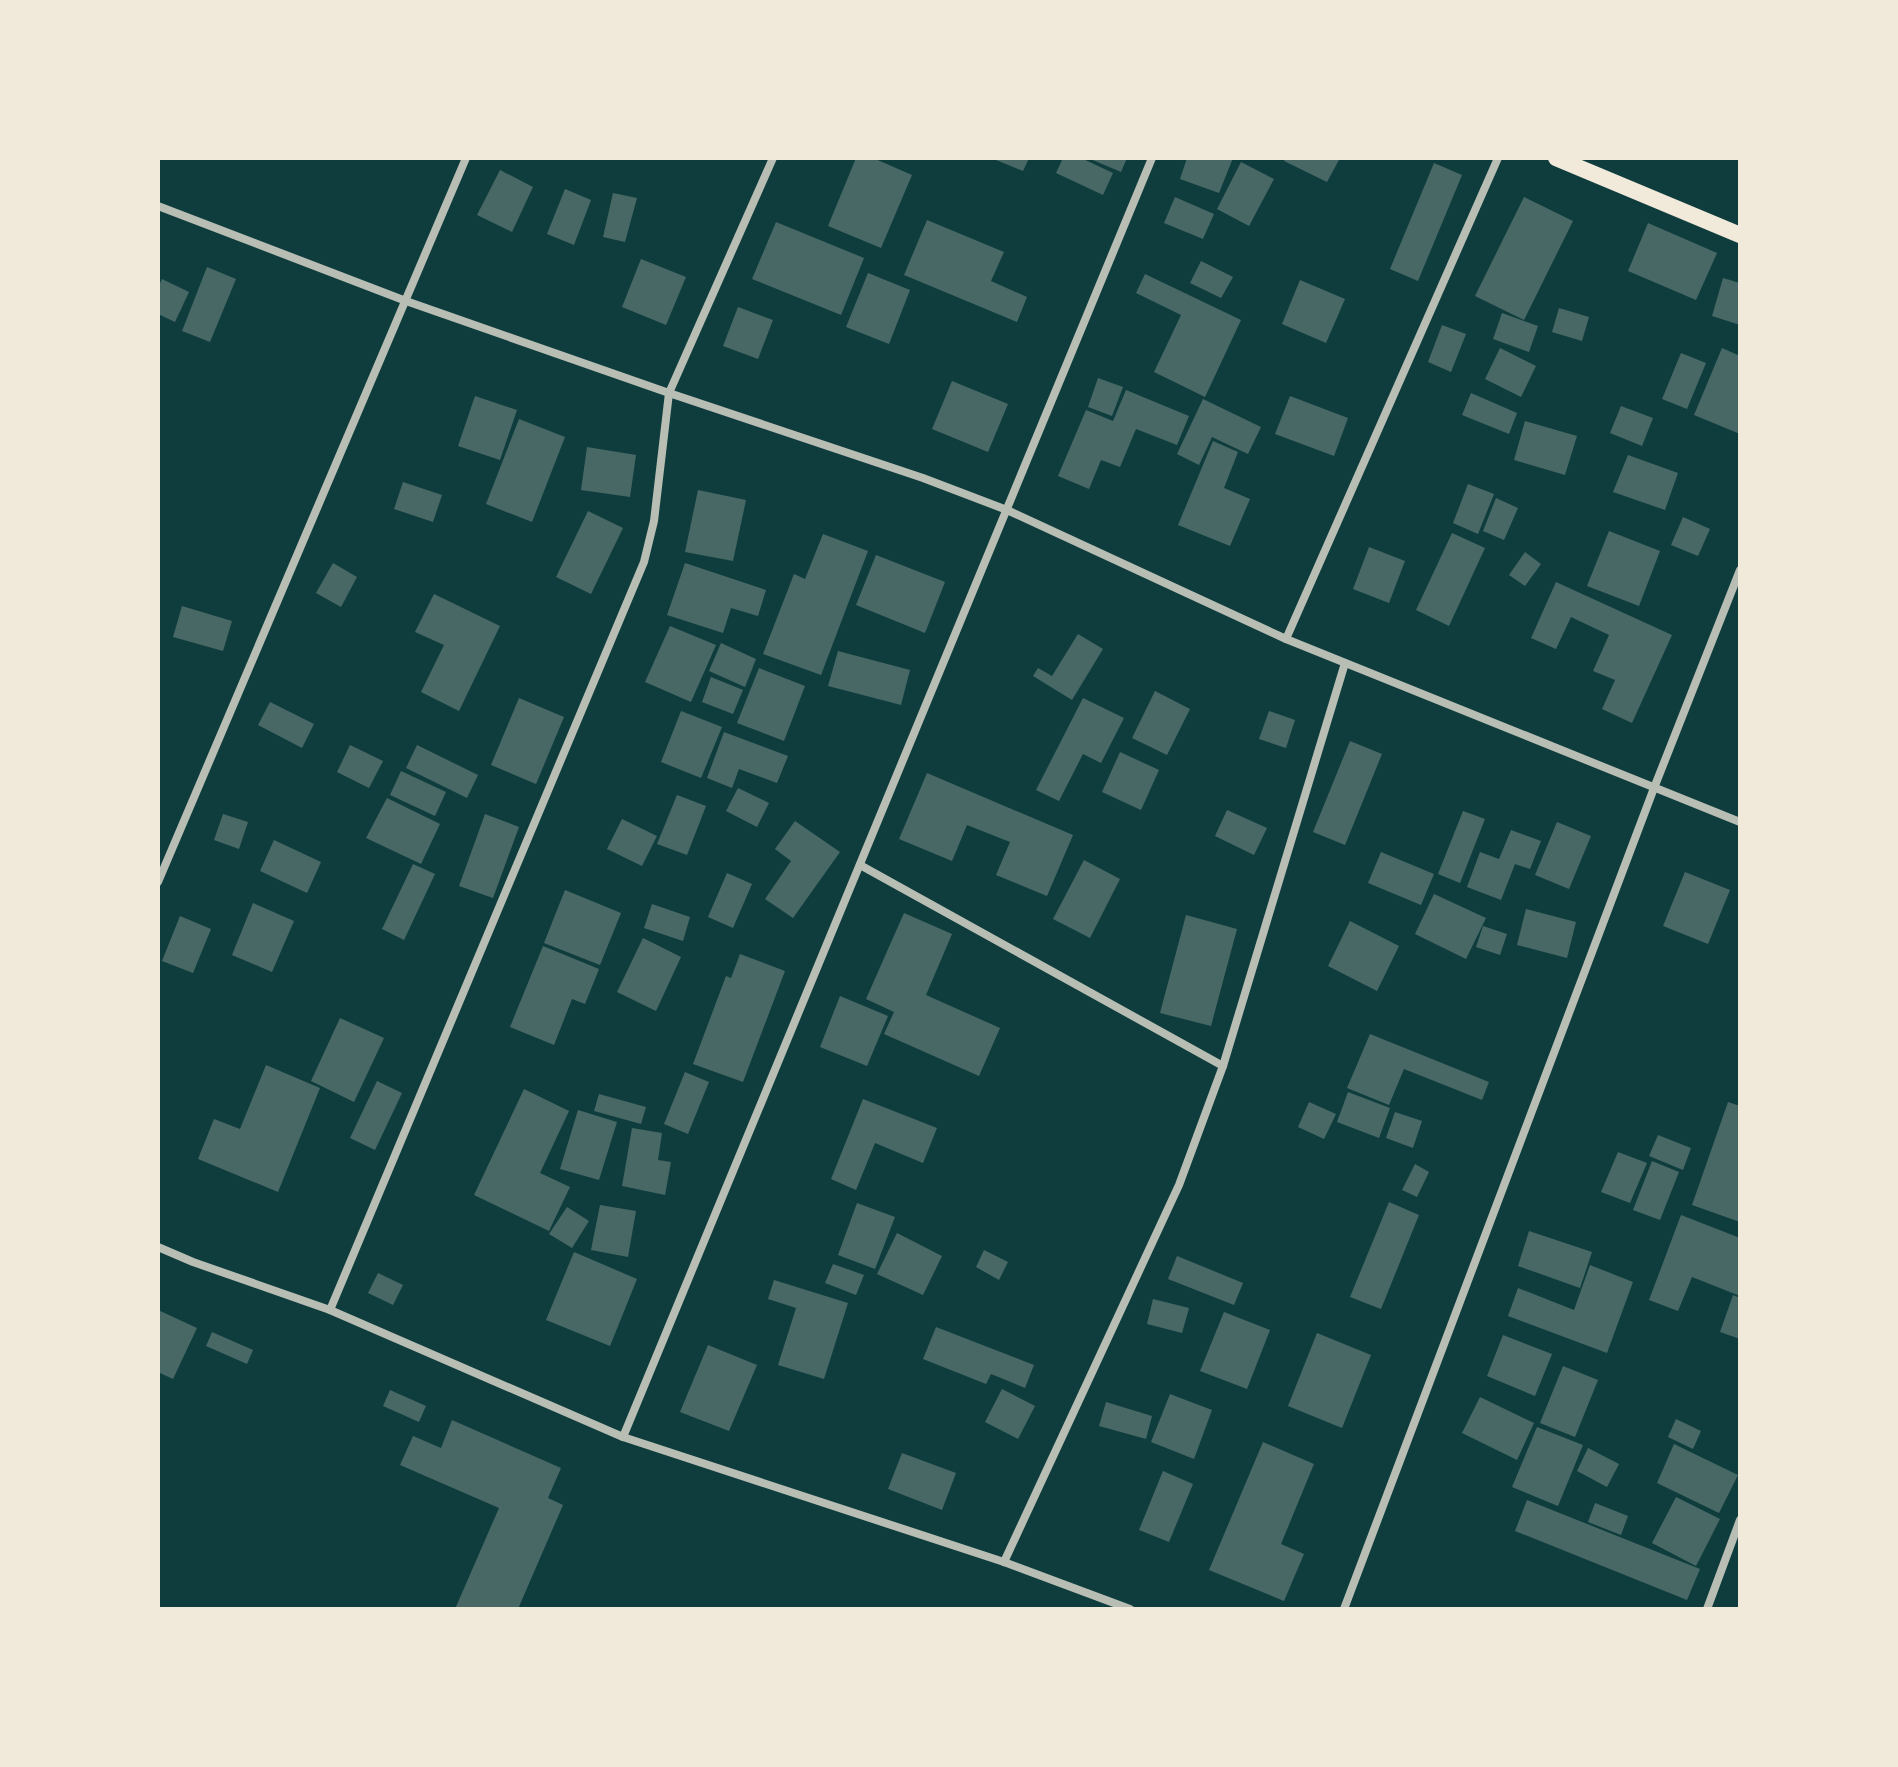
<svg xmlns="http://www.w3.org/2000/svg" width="1898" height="1767" viewBox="0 0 1898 1767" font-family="Jost,sans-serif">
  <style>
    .building { fill: #486865 }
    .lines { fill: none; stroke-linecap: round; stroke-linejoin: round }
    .minor { stroke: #b8beb3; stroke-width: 8 }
    .secondary { stroke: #f1e9da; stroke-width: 16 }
  </style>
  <rect width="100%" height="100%" fill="#0f3d3e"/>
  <g class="building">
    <polygon points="856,158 873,158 912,175 881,248 828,226"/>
    <polygon points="991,158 1029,158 1023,171"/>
    <polygon points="1063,158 1081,158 1113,173 1103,195 1056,173"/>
    <polygon points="1088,158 1127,158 1121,172"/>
    <polygon points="1187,158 1233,158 1219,193 1180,179"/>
    <polygon points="1286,158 1340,158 1327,182 1284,161"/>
    <polygon points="1241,162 1274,179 1249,226 1217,209"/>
    <polygon points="1434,163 1462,175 1418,281 1390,269"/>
    <polygon points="500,170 533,187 512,232 477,215"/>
    <polygon points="565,189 591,200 574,245 547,234"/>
    <polygon points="613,193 637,198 625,242 603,237"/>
    <polygon points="1175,197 1214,214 1203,239 1164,223"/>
    <polygon points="1524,197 1573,221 1524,320 1475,296"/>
    <polygon points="927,220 1004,252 991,281 1027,297 1017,322 904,275"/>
    <polygon points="776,222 864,258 841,315 752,279"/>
    <polygon points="1648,223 1717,253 1696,300 1628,271"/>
    <polygon points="641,259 686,277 666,325 622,307"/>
    <polygon points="1201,261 1233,277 1221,298 1190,283"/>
    <polygon points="207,267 236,279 210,342 182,331"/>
    <polygon points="868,273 910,290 889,344 846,327"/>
    <polygon points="1145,274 1241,320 1205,397 1154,372 1181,315 1136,293"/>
    <polygon points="1723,278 1740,283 1740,325 1712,316"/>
    <polygon points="162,279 189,292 175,322 158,314 158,287"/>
    <polygon points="1300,280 1345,299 1326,343 1282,324"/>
    <polygon points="738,307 773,320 758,359 723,346"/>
    <polygon points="1559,308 1589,317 1582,341 1552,332"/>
    <polygon points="1502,313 1538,326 1529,352 1493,339"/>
    <polygon points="1442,325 1466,334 1451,372 1428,362"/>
    <polygon points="1500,348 1536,366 1521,397 1485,379"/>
    <polygon points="1722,348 1740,356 1740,434 1694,415"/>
    <polygon points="1681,353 1706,363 1687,409 1662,399"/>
    <polygon points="1098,378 1123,387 1112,416 1088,407"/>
    <polygon points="952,381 1008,404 988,452 932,429"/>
    <polygon points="1126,390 1189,416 1177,445 1136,429 1120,467 1101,460 1089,489 1058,476 1086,410 1113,421"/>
    <polygon points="1471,393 1517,413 1509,434 1462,415"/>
    <polygon points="475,396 517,410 500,460 458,446"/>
    <polygon points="1290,396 1348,418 1334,456 1275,434"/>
    <polygon points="1203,399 1261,427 1248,454 1212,437 1199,465 1177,454"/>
    <polygon points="1621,406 1653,418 1642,446 1610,433"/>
    <polygon points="519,419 565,437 532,522 486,504"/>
    <polygon points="1525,421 1577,436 1565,475 1514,460"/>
    <polygon points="1213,441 1238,452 1224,488 1250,499 1230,546 1178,525"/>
    <polygon points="587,447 636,455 630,497 581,490"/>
    <polygon points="1628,455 1678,473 1665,510 1613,492"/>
    <polygon points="403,482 442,495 433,522 394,509"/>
    <polygon points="1468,484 1494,494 1478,534 1453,523"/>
    <polygon points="698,490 746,500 733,561 685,552"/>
    <polygon points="1496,498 1518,508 1504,540 1483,531"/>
    <polygon points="588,511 623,528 591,594 556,577"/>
    <polygon points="1683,517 1710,529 1698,556 1671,545"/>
    <polygon points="1609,531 1660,551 1639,606 1587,586"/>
    <polygon points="1452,533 1485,548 1449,626 1416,610"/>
    <polygon points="823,534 868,551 821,675 763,654 794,574 805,579"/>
    <polygon points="1369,547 1405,561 1389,603 1353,589"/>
    <polygon points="1525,552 1541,564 1525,586 1509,575"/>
    <polygon points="876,555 945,582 925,633 856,605"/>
    <polygon points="333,563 357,577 341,607 316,593"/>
    <polygon points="685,563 766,590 758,616 731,608 723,633 667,615"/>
    <polygon points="1556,582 1672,635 1632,723 1602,709 1615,680 1593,671 1609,635 1571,617 1556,649 1531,638"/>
    <polygon points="434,594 500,626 459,711 421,692 444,645 415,632"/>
    <polygon points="182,606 232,621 223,651 173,637"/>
    <polygon points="670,626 716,645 691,702 645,682"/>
    <polygon points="1078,634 1103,649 1072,700 1033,676 1038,668 1052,676"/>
    <polygon points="721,643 756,659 745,687 709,671"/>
    <polygon points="838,651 910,670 901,705 828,686"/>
    <polygon points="759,668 805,686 784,741 737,723"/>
    <polygon points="711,677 743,690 733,714 702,702"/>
    <polygon points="1155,691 1190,709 1167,755 1132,738"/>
    <polygon points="519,698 564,717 536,784 491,765"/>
    <polygon points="1083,698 1124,718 1101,763 1083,754 1059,801 1036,790"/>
    <polygon points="270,702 314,724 302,748 258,725"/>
    <polygon points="681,711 722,727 701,778 661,762"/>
    <polygon points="1269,711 1295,720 1286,748 1259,739"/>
    <polygon points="724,732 788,756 777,783 739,769 732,788 707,778"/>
    <polygon points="1350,741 1382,754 1345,845 1313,832"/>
    <polygon points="350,745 383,761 369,788 337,772"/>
    <polygon points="417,745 478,775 467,798 406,768"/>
    <polygon points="1120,752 1159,770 1141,810 1102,792"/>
    <polygon points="401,771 446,792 435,816 390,795"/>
    <polygon points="927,773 1073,835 1047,896 996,875 1010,842 967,825 952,861 899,839"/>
    <polygon points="738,788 769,803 757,827 726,811"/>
    <polygon points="677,795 706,806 687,855 657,844"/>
    <polygon points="387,798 440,824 421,864 366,838"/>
    <polygon points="1227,810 1267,828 1254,855 1215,836"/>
    <polygon points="1463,811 1485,819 1460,883 1438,874"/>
    <polygon points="223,814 248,822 239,849 214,840"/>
    <polygon points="485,814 519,827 493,898 459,886"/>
    <polygon points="622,819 657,836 642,866 607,849"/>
    <polygon points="795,821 840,852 793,918 765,899 791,861 775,849"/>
    <polygon points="1557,822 1591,836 1569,889 1535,875"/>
    <polygon points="1511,830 1541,841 1530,869 1515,864 1501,900 1467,887 1480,852 1499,859"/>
    <polygon points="274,840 321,862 307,893 260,871"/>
    <polygon points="1381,852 1434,874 1421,905 1368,883"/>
    <polygon points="1084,860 1120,879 1090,938 1053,919"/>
    <polygon points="413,864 435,874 404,940 382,929"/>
    <polygon points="1685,872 1730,890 1708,944 1663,926"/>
    <polygon points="727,873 752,884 733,928 708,917"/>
    <polygon points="565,890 621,913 600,965 544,943"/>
    <polygon points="1434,894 1486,918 1466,959 1415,934"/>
    <polygon points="253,903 294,921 272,972 232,955"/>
    <polygon points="652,904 690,917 683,941 644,928"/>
    <polygon points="1526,909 1576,922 1567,958 1517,945"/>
    <polygon points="904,913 952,934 926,995 1000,1028 979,1076 884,1034 894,1012 866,999"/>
    <polygon points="1186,915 1237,929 1211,1026 1160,1013"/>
    <polygon points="180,916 211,929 193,973 162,961"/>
    <polygon points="1350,921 1399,946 1377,991 1328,966"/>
    <polygon points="1483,926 1507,934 1500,955 1476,947"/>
    <polygon points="643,938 681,957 656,1011 617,992"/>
    <polygon points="543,946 599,969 585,1004 572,999 554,1045 510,1027"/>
    <polygon points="740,954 785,971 743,1082 693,1064 726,976 731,978"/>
    <polygon points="840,996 888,1016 867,1066 820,1047"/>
    <polygon points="340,1018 384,1038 354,1102 311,1081"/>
    <polygon points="1370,1034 1489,1082 1482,1100 1404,1069 1389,1105 1347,1088"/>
    <polygon points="266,1065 320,1088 278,1192 198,1159 214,1119 240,1129"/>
    <polygon points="685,1072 709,1082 688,1134 664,1124"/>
    <polygon points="377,1081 402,1093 375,1150 350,1138"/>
    <polygon points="524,1089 569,1111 540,1173 570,1187 549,1231 474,1195"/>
    <polygon points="1348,1092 1390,1108 1379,1138 1337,1122"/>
    <polygon points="599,1094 646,1107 641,1124 594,1111"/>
    <polygon points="863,1099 937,1128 923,1163 875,1143 856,1190 831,1179"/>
    <polygon points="1309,1102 1336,1114 1324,1139 1298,1127"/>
    <polygon points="1728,1102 1740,1106 1740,1222 1692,1205"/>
    <polygon points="578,1110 617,1122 599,1180 560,1169"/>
    <polygon points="1395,1112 1422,1121 1413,1148 1386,1138"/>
    <polygon points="632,1128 662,1133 658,1160 671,1162 665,1195 622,1186"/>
    <polygon points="1658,1135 1691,1148 1683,1170 1649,1156"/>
    <polygon points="1618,1152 1647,1163 1630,1203 1601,1192"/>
    <polygon points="1652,1161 1679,1172 1660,1220 1633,1210"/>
    <polygon points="1415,1164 1429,1172 1417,1197 1402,1190"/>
    <polygon points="1389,1202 1419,1215 1381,1309 1350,1297"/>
    <polygon points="857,1203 895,1217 875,1269 838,1255"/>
    <polygon points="600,1205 636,1211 628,1257 591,1250"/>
    <polygon points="567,1207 589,1221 572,1248 549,1234"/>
    <polygon points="1681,1215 1740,1238 1740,1296 1692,1277 1678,1311 1649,1300"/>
    <polygon points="1529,1231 1592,1252 1580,1288 1518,1266"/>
    <polygon points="897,1233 942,1256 923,1295 877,1274"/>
    <polygon points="984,1250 1008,1262 999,1280 976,1267"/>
    <polygon points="574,1252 637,1279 610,1346 546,1320"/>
    <polygon points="1177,1256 1243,1283 1234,1305 1168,1279"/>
    <polygon points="833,1264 864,1275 856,1295 825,1283"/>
    <polygon points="1590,1265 1633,1282 1607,1353 1508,1316 1518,1288 1574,1310"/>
    <polygon points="378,1273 403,1285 393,1305 368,1293"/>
    <polygon points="774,1280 848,1303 824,1379 778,1365 796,1308 768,1299"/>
    <polygon points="1733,1295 1740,1298 1740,1339 1720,1332"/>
    <polygon points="1153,1299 1189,1308 1182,1333 1147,1324"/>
    <polygon points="158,1310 197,1328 173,1379 158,1372"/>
    <polygon points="1224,1312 1270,1330 1247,1389 1200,1371"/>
    <polygon points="936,1327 1034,1365 1025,1388 991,1374 986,1384 923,1359"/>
    <polygon points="212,1332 253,1350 247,1364 206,1346"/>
    <polygon points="1317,1333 1371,1355 1342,1428 1288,1406"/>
    <polygon points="1503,1335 1552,1354 1535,1396 1487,1376"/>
    <polygon points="708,1345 757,1365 729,1431 680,1412"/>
    <polygon points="1563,1366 1598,1380 1575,1437 1540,1423"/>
    <polygon points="1002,1389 1035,1406 1018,1439 985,1422"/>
    <polygon points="390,1390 426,1406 419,1422 383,1406"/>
    <polygon points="1170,1394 1212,1410 1194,1459 1151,1442"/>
    <polygon points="1480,1397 1534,1423 1517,1460 1462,1433"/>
    <polygon points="1106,1402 1152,1416 1146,1439 1099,1426"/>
    <polygon points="1676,1419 1701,1431 1693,1449 1668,1437"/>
    <polygon points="452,1420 561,1468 548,1498 563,1505 518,1609 455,1609 499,1508 400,1465 413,1436 441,1448"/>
    <polygon points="1537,1427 1583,1445 1558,1506 1512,1487"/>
    <polygon points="1263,1442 1314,1464 1281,1544 1304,1554 1284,1601 1209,1570"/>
    <polygon points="1674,1444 1738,1475 1719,1513 1657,1483"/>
    <polygon points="1588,1448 1619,1464 1607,1487 1577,1471"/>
    <polygon points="902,1453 956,1473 942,1510 888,1489"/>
    <polygon points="1163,1471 1193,1484 1169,1542 1139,1530"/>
    <polygon points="1676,1497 1720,1519 1696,1566 1652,1543"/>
    <polygon points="1527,1500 1700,1569 1687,1600 1515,1531"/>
    <polygon points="1595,1503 1628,1516 1621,1535 1588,1522"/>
  </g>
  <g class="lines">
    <g class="minor">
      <polyline points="158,206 406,301 669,393 923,478 1007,510 1286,639 1740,822"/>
      <polyline points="1286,639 1498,158"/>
      <polyline points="860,865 1223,1066"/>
      <polyline points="158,882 466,158"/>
      <polyline points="158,1247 193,1262 330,1310 623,1437 1004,1562 1130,1609"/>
      <polyline points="330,1310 644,562 654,521 669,393 773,158"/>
      <polyline points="623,1437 1152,158"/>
      <polyline points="1004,1562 1179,1185 1223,1066 1345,663"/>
      <polyline points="1344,1609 1654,788 1740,570"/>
      <polyline points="1707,1609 1740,1520"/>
    </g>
    <polyline class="secondary" points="1556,158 1740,235"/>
  </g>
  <rect width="1898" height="1767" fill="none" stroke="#f1e9da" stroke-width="320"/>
</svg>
